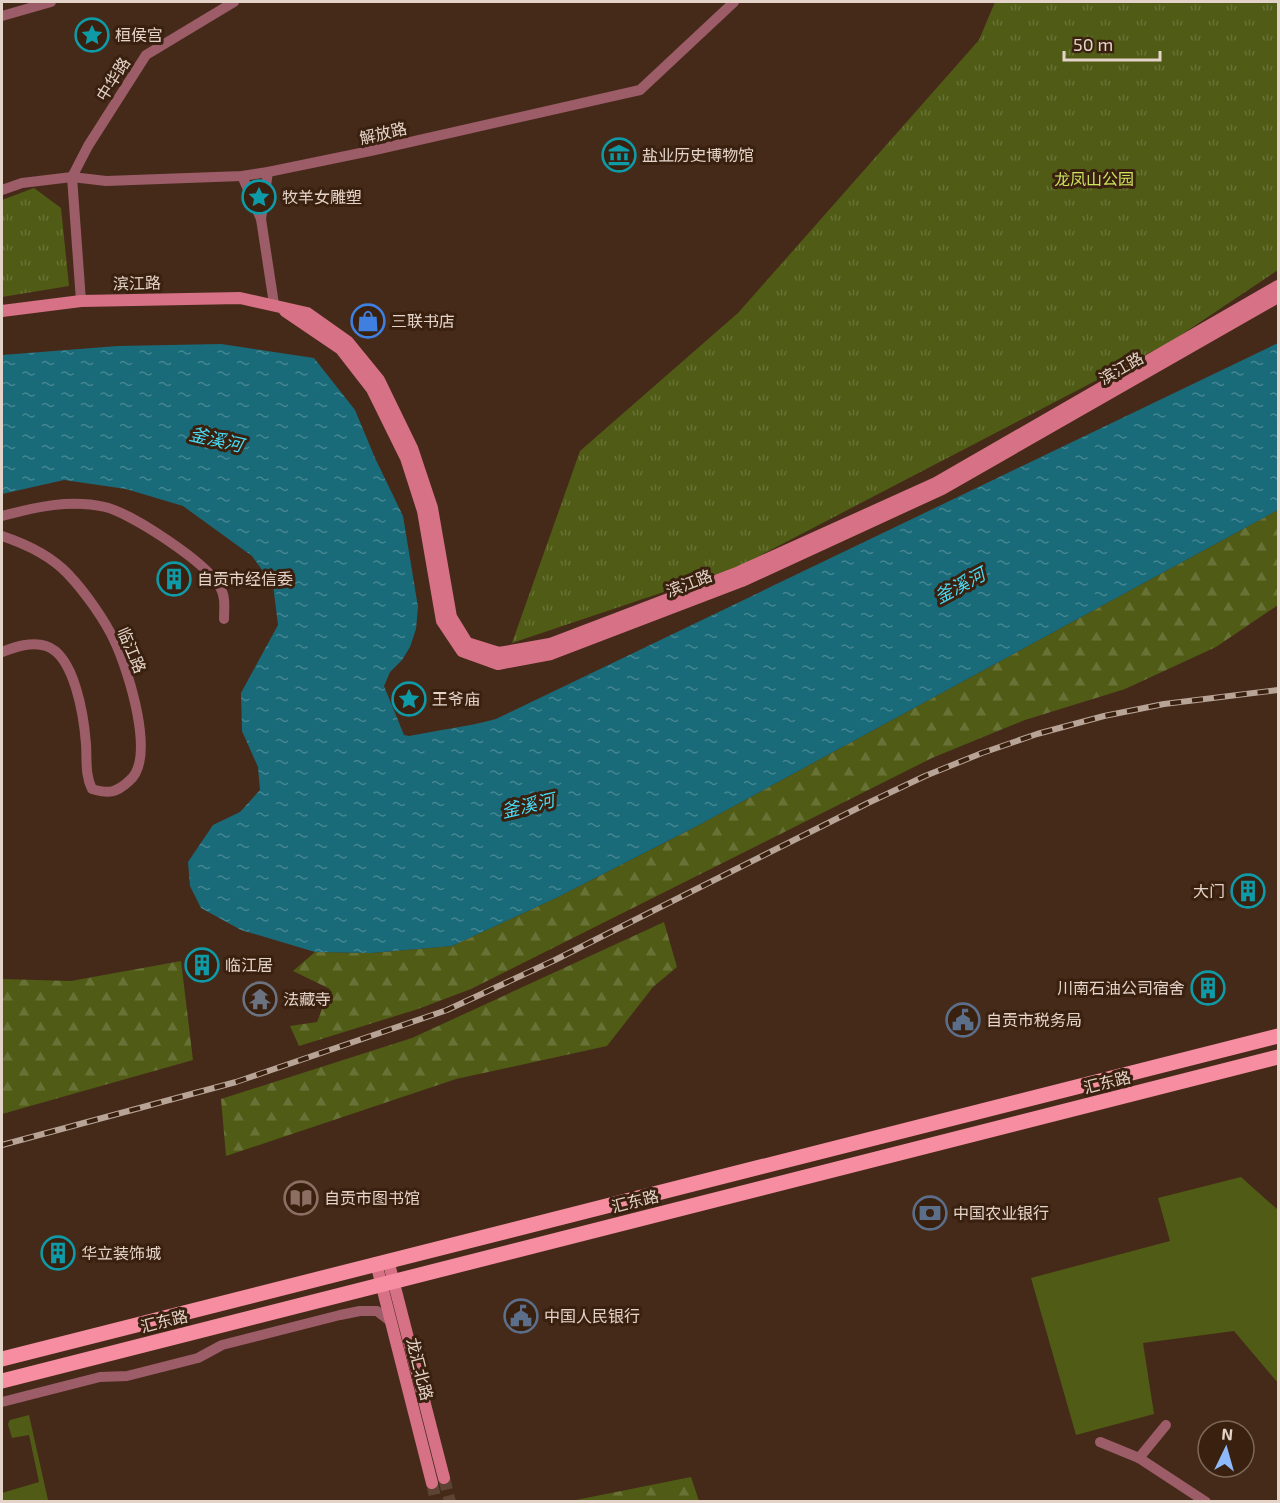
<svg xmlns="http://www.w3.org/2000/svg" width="1280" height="1503" viewBox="0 0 1280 1503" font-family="'Exo 2','Noto Sans SC',sans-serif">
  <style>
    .green { fill: #505b15 }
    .forest { fill: url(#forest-firs) }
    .park { fill: url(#park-tufts) }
    .water { fill: url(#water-ripples) }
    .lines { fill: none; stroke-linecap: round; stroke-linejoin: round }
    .secondary-tunnel { stroke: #5d4333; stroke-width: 12; stroke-dasharray: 12 6; stroke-linecap: butt }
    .minor { stroke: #9c5c68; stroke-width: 10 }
    .secondary { stroke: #d77186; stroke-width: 12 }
    .primary { stroke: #f68da1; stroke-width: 15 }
    .rail-casing { stroke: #b8a497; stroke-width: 6 }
    .rail { stroke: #3a200f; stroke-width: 4; stroke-dasharray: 11; stroke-linecap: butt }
    .labels { text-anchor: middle; stroke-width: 6; stroke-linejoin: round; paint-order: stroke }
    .poi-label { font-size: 16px; fill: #e4d3c8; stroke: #3a200f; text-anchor: start }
    .street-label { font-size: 16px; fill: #e4d3c8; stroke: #3a200f }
    .park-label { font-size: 16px; fill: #cce45e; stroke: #3a200f }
    .water-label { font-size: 18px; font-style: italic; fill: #46dbf7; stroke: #3a200f }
  </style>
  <defs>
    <pattern id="forest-firs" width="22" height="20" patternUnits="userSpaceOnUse" patternTransform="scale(1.5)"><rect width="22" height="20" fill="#505b15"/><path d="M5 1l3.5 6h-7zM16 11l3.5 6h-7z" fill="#697236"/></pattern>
    <pattern id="park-tufts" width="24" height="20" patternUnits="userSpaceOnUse" patternTransform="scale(1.5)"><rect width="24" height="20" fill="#505b15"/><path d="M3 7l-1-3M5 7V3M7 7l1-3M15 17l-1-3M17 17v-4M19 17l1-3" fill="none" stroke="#697236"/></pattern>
    <pattern id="water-ripples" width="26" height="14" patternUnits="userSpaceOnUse" patternTransform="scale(1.5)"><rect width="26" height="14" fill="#196b7a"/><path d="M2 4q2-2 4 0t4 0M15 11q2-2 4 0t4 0" fill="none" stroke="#458691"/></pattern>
  </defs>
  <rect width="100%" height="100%" fill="#452a19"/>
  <g class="green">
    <polygon points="1241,1177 1278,1210 1278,1383 1234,1331 1143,1343 1154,1414 1076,1435 1031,1278 1170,1241 1158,1198"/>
    <polygon points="29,1415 48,1500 2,1501 2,1493 39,1482 29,1435 12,1438 8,1424 10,1420"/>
  </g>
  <g class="forest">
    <polygon points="1278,510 1278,605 1216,647 1125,689 1025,720 932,758 471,989 418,1009 299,1046 290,1026 317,1022 330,989 293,971 315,952 371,953 452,946 556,898 699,825"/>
    <polygon points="664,922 677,967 653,987 607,1046 456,1079 226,1156 221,1099 412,1038"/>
    <polygon points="181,961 193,1060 2,1114 2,979 71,981"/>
    <polygon points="691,1477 699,1501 571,1501"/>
  </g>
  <g class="park">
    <polygon points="995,2 1278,2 1278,270 1172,341 738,567 512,643 580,451 738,313 979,40"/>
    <polygon points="34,188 61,208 69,286 2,297 2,200"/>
  </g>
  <path class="water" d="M1278 343V510L699 825 556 898 452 946 371 953 315 952 241 930 201 908 190 886 188 862 213 825 240 812 260 790 258 767 242 731 241 693 278 625 273 585 252 556 183 506 126 489 64 480 2 494V355L118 346 221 344 314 358 355 410 375 458 403 516 418 607 416 629 410 647 402 660 390 672 384 686 404 735 409 736C438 730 467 727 496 719Z"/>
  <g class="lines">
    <g class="secondary-tunnel">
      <polyline points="444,1478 450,1502"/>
      <polyline points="432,1483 436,1502"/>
    </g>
    <g class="minor">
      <polyline points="2,16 51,2"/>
      <polyline points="242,176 261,219 268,172"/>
      <polyline points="2,190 22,183 72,177 106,181 242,176 268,172 375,150 640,90 734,2"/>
      <polyline points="261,219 274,304"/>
      <polyline points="81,301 72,177 88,146 146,55 234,2"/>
      <path d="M2 516C36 507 70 499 105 507 133 514 207 563 220 587 226 597 224 608 224 619"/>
      <path d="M2 536C26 544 50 555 68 574 85 592 105 620 115 642 128 670 157 759 129 781 116 793 109 794 92 789 85 775 87 760 86 744 84 718 75 655 46 646 32 641 15 647 2 652"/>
      <polyline points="2,1402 100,1377 127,1376 198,1358 222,1345 340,1315 360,1311 377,1311 390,1321"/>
      <polyline points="1100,1442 1139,1458 1166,1425"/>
      <polyline points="1139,1458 1206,1502"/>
    </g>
    <g class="secondary">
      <polyline points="2,311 81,301 240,298 307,313 348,342 379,380 412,448 432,508 451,617 467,643 499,653 550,644 739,572 936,483 1278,286"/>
      <polyline points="285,311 341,349 372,389 406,458 423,511 442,621 462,651 498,664 551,654 742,581 942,489 1278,297"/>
      <polyline points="388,1260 444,1478"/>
      <polyline points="376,1263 432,1483"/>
    </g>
    <g class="primary">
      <polyline points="2,1359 1278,1036"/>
      <polyline points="2,1381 1278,1057"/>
    </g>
    <defs>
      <polyline id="rail" points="2,1145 236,1082 447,1010 555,960 868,803 925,776 982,753 1037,734 1104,716 1164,704 1278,690"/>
    </defs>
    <use href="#rail" class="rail-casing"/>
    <use href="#rail" class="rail"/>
  </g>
  <defs>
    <symbol id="sight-ring" viewBox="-11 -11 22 22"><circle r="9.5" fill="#3a200f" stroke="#0f9aa8" stroke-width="1.5"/><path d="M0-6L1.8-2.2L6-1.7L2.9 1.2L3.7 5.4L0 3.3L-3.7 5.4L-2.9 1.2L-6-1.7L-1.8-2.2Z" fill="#0f9aa8"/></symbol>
    <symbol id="museum-ring" viewBox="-11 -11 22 22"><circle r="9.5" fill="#3a200f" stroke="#0f9aa8" stroke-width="1.5"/><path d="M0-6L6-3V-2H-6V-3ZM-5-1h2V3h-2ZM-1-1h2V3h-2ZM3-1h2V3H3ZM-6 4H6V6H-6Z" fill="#0f9aa8"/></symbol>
    <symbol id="shop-ring" viewBox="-11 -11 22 22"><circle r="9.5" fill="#3a200f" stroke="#3f7fe0" stroke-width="1.5"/><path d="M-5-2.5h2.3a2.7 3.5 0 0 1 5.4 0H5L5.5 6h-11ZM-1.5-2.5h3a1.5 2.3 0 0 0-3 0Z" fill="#3f7fe0"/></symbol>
    <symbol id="building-ring" viewBox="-11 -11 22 22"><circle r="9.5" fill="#3a200f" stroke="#0f9aa8" stroke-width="1.5"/><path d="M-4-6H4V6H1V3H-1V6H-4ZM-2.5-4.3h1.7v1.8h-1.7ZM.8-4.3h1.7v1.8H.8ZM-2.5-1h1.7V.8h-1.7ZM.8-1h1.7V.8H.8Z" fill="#0f9aa8"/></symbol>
    <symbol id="temple-ring" viewBox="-11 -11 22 22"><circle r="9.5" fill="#3a200f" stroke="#6b7280" stroke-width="1.5"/><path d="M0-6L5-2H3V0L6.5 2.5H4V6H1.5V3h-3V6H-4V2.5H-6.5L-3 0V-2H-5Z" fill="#6b7280"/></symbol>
    <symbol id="civic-ring" viewBox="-11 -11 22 22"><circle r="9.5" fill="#3a200f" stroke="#5c6f8a" stroke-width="1.5"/><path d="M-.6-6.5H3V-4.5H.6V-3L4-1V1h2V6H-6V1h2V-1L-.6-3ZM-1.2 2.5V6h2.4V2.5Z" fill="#5c6f8a"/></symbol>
    <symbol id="library-ring" viewBox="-11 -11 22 22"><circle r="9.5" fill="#3a200f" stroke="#8d6e63" stroke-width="1.5"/><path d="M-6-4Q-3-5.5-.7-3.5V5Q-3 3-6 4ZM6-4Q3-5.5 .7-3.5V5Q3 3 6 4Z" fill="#8d6e63"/></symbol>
    <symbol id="bank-ring" viewBox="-11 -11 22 22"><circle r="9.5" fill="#3a200f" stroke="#5c6f8a" stroke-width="1.5"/><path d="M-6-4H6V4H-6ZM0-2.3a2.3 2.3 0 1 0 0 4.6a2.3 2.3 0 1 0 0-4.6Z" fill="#5c6f8a"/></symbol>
  </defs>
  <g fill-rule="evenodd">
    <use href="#sight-ring" x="73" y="16" width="38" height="38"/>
    <use href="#museum-ring" x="600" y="136" width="38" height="38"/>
    <use href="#sight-ring" x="240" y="178" width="38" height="38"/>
    <use href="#shop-ring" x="349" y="302" width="38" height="38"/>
    <use href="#building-ring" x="155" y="560" width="38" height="38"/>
    <use href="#sight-ring" x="390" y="680" width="38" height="38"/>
    <use href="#building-ring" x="1229" y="872" width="38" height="38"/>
    <use href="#building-ring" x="183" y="946" width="38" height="38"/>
    <use href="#building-ring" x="1189" y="969" width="38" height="38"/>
    <use href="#temple-ring" x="241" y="980" width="38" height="38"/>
    <use href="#civic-ring" x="944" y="1001" width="38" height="38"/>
    <use href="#library-ring" x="282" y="1179" width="38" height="38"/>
    <use href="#bank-ring" x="911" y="1194" width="38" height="38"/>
    <use href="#building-ring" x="39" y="1234" width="38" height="38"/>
    <use href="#civic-ring" x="502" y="1297" width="38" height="38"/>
  </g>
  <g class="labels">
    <g class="poi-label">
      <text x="115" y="41">桓侯宫</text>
      <text x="642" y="161">盐业历史博物馆</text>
      <text x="282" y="203">牧羊女雕塑</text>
      <text x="391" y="327">三联书店</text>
      <text x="197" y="585">自贡市经信委</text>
      <text x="432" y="705">王爷庙</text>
      <text x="1225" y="897" text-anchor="end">大门</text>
      <text x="225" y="971">临江居</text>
      <text x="1185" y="994" text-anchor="end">川南石油公司宿舍</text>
      <text x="283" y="1005">法藏寺</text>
      <text x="986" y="1026">自贡市税务局</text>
      <text x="324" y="1204">自贡市图书馆</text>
      <text x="953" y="1219">中国农业银行</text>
      <text x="81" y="1259">华立装饰城</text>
      <text x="544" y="1322">中国人民银行</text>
    </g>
    <g class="street-label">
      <text transform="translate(113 79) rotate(-58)" y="6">中华路</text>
      <text transform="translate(383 133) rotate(-13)" y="6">解放路</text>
      <text transform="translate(137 283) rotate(-1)" y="6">滨江路</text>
      <text transform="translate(1121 368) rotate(-30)" y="6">滨江路</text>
      <text transform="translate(689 583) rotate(-21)" y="6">滨江路</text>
      <text transform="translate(132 650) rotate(67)" y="6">临江路</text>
      <text transform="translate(1107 1082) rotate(-14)" y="6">汇东路</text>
      <text transform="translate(635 1201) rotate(-14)" y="6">汇东路</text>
      <text transform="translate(164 1321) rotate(-14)" y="6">汇东路</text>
      <text transform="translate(420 1369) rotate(76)" y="6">龙汇北路</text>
    </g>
    <g class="park-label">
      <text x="1094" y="185">龙凤山公园</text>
    </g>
    <g class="water-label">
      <text transform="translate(216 440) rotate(13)" y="6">釜溪河</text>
      <text transform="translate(960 586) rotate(-28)" y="6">釜溪河</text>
      <text transform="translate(528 806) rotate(-13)" y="6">釜溪河</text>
    </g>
  </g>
  <rect width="1280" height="1503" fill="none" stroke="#e4d3c8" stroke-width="6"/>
  <g transform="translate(1226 1449) rotate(5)"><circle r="28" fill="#3a200f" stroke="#7e6859" stroke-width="1.5"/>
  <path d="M0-4.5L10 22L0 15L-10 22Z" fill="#8eb9fc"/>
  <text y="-9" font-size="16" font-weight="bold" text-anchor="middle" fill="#e4d3c8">N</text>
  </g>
  <path d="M1064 51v9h96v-9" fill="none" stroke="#e4d3c8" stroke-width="3"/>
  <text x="1073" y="51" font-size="18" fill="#e4d3c8" stroke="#3a200f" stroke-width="4.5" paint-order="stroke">50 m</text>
</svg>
